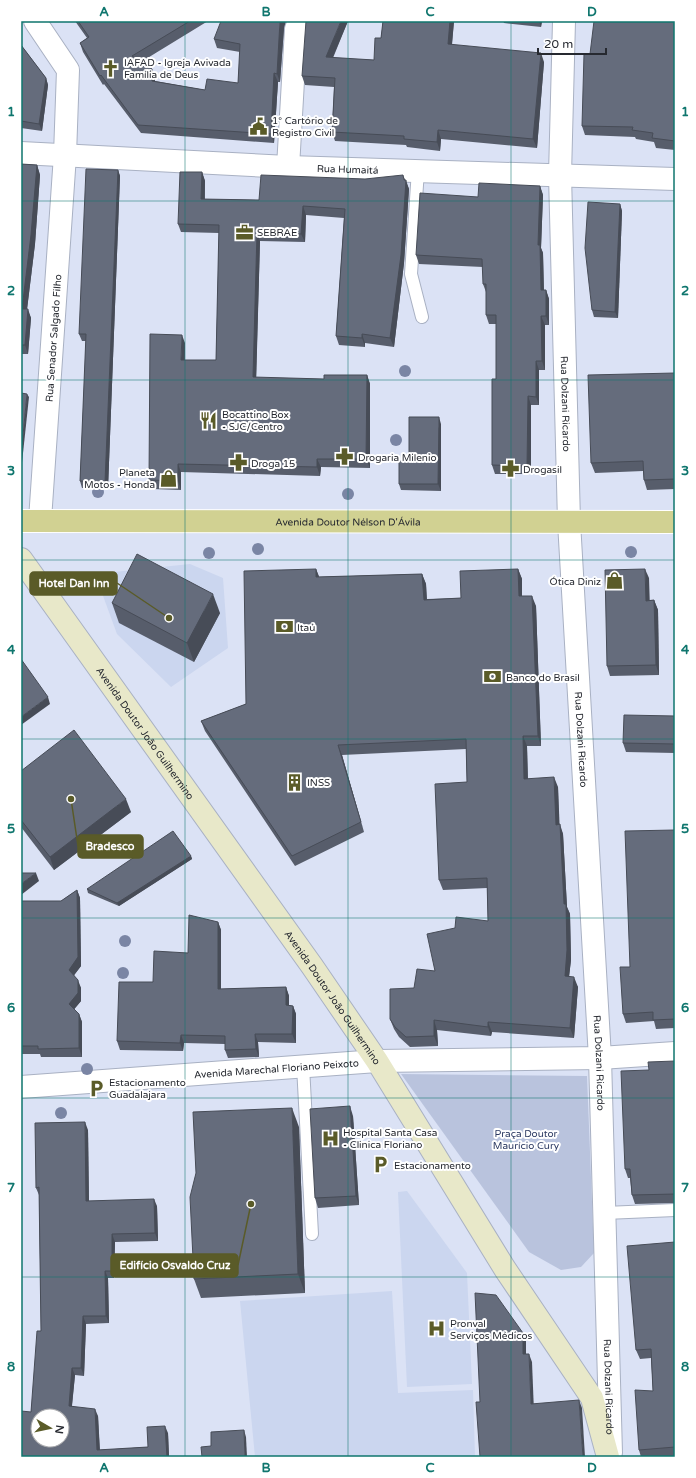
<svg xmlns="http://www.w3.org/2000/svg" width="696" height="1478" viewBox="0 0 696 1478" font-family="'Varela Round',sans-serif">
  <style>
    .built { fill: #cbd6ef }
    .green { fill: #b9c3dd }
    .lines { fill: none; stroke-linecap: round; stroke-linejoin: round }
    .lane-casing { stroke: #a9b1c3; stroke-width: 14 }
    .street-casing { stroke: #a9b1c3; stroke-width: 24 }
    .secondary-casing { stroke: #a9b1c3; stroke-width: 24 }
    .primary-casing { stroke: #fff; stroke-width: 24 }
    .lane { stroke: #fff; stroke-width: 12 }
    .street { stroke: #fff; stroke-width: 22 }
    .secondary { stroke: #e8e8c9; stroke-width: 22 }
    .primary { stroke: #d1d192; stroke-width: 22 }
    .tree { fill: #7a85a4 }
    .wall { fill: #575d6b }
    .shaded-wall { fill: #474c57 }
    .building { fill: #656c7c; stroke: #474c57; fill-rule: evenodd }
    .grid { fill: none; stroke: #0f766e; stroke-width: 1; stroke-opacity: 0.55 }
    .labels { text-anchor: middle; stroke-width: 4; stroke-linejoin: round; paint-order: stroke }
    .poi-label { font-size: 10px; fill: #262930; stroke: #fff; text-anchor: start }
    .street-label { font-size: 10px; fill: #262930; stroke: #fff }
    .park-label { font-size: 10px; fill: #2b3961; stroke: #fff }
    .leader { fill: none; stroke: #5a5b28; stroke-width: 1.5 }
    .callout-dot { fill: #5a5b28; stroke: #fff; stroke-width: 1.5 }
    .callout { fill: #5a5b28; stroke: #5a5b28; stroke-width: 1.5 }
    .callout-label { font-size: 11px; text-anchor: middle; font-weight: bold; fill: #fff }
    .neatline { fill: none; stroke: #0f766e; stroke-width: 1.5 }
    .grid-label { font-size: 13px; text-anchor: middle; font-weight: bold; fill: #0f766e }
  </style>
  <rect width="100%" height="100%" fill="#dbe2f5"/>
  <g class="built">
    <polygon points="190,564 223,578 228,648 171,687 117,634 95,574"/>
    <polygon points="407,1191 467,1273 472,1384 407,1387 398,1192"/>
    <polygon points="392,1291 398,1393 473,1390 475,1457 255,1457 240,1301"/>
  </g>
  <polygon class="green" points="401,1074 587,1076 594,1253 581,1267 561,1270 529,1252"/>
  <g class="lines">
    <defs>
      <g id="lane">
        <polyline points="418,170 411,274 422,317"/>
        <polyline points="303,1066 312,1234"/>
        <polyline points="605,1213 675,1210"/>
      </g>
      <g id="street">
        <polyline points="35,21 68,70 65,155 40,520"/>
        <path id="s1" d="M564 21 560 175 569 522 600 1058 611 1453"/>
        <path id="s2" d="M21 153 288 167 675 179"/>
        <polyline points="288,167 296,29 299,21"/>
        <path id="s3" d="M21 1087 377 1061 600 1058 675 1053"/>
      </g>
      <g id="secondary">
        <path id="s4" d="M21 559 312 966 377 1061 505 1269 592 1398 608 1457"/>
      </g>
      <g id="primary">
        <path id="s5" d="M21 521 675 522"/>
      </g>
    </defs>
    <use href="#lane" class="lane-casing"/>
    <use href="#street" class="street-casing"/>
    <use href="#secondary" class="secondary-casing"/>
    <use href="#primary" class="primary-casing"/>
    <use href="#lane" class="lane"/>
    <use href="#street" class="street"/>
    <use href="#secondary" class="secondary"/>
    <use href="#primary" class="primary"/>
  </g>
  <g class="tree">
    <circle cx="405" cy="371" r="6"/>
    <circle cx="396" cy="440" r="6"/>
    <circle cx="98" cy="492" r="6"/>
    <circle cx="348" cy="494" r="6"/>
    <circle cx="258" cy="549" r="6"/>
    <circle cx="631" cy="552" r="6"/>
    <circle cx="209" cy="553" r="6"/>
    <circle cx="125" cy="941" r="6"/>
    <circle cx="123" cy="973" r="6"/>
    <circle cx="87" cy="1069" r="6"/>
    <circle cx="61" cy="1113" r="6"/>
  </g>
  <g class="wall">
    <polygon points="75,21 208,21 141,62 155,78 155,81 205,90 238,83 240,52 217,48 214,39 284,28 280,82 278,82 274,143 141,133 104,84 103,85 83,52 80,43 87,38"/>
    <polygon points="348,21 333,58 374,60 381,38 383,21 454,21 452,45 544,62 537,148 441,139 440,151 407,147 406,145 335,141 332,132 334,87 305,85 302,76"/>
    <polygon points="503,21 542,21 541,27 504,23"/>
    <polygon points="675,21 675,150 656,148 654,142 636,139 635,137 585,135 582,126 590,54"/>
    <polygon points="21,45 46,78 48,85 42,131 21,128"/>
    <polygon points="21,164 37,165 40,175 35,244 27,309 31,318 28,354 21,354"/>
    <polygon points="118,170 120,176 108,489 82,488 80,481 86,341 82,341 79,334"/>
    <polygon points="202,172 205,181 205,199 259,200 365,179 405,180 409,189 404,263 394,347 365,343 365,347 339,345 336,336 344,218 306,215 305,242 260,241 256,378 324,379 367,375 370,384 370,468 321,467 320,476 181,472 181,490 152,489 149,480 185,343 185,360 216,360 219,233 181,232 178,224"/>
    <polygon points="540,186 543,195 541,248 543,253 544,290 546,290 549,299 549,325 545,325 545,370 539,370 539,405 531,405 531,474 495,474 492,465 496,379 496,324 489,324 486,315 486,292 483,284 483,267 419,264 416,255"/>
    <polygon points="620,204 622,211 618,318 594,317 592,310"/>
    <polygon points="675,373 675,489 647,490 644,480 643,471 595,473 591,463"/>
    <polygon points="441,424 441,491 401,490 399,484"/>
    <polygon points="316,569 319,577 422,574 426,584 427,599 461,598 518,569 522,579 522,596 536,606 541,746 527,746 528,779 558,787 559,824 563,834 567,907 570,914 571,960 569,976 578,987 574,1038 492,1032 491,1036 437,1030 438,1046 410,1047 399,1037 394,1029 390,1019 414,988 435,971 488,921 487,888 443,890 439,880 467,782 466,749 342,755 364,832 295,866 205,731 201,721 246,704"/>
    <polygon points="649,578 649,600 654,600 658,610 659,675 610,676 607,666"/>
    <polygon points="112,603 220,613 194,662 119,623"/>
    <polygon points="675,716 675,753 626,752 623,743"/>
    <polygon points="21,771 131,812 54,870 21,827"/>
    <polygon points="675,830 675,1028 656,1029 654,1021 626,1023 623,1014 630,967"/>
    <polygon points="191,856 192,859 119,906 88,893 87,889"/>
    <polygon points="77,890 80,898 81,966 74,975 81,988 81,1001 74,1009 79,1014 82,1022 82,1057 41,1057 40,1054 21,1054 21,901 61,901"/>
    <polygon points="218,922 221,930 221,989 286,987 289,996 289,1005 293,1006 296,1014 296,1043 258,1042 259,1057 228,1058 225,1050 225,1044 184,1043 183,1051 120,1050 117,1041 153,982 188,953"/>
    <polygon points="675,1061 675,1203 635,1204 632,1195 630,1178 628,1178 625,1169 649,1070"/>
    <polygon points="353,1116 359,1205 318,1208 315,1198"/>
    <polygon points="299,1127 305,1293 201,1298 194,1279 196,1173"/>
    <polygon points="88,1130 89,1201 157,1206 158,1241 115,1242 114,1278 108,1278 109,1323 86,1324 84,1376 75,1375 72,1406 98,1416 100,1450 148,1447 168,1433 169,1457 21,1457 31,1412 41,1331 39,1195 36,1188"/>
    <polygon points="675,1242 675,1456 663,1457 641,1457 639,1450 653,1391 651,1358 640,1359 636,1350"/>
  </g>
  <g class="shaded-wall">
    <polygon points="280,21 286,21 284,28 280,82 277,74"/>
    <polygon points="341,21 348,21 329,66 326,57"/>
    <polygon points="450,21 454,21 451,53 448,44"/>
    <polygon points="539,21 542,21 541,27"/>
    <polygon points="541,53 544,62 537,148 533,139"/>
    <polygon points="152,69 155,78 155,90 152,81"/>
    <polygon points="274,73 278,82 274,143 271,134"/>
    <polygon points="46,78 48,85 42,131 39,124"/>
    <polygon points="438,130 441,139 440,151 437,142"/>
    <polygon points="37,165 40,175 35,244 26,318 22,309"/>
    <polygon points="118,170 120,176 108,489 105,482"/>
    <polygon points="202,172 205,181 204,207 201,199"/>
    <polygon points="403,175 406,182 406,180 409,189 404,263 394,347 390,338 404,180"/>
    <polygon points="540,186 543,195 541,248 543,253 544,299 541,290 538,245"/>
    <polygon points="620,204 622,211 618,318 615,312"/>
    <polygon points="303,206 306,215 305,242 301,234"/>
    <polygon points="257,232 260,241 256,386 253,377"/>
    <polygon points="546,290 549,299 549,325 546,316"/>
    <polygon points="28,309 31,318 28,354 25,345"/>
    <polygon points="541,316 545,325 545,370 542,361"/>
    <polygon points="362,334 365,343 365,347 362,338"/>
    <polygon points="182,335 185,343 184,368 181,360"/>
    <polygon points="536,361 539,370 539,405 536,397"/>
    <polygon points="367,375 370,384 370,468 366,459"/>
    <polygon points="27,394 29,397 21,472 21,456"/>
    <polygon points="528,396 531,405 531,474 527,466"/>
    <polygon points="439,417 441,424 441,491 438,484"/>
    <polygon points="317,459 321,467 320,476 317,467"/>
    <polygon points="178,464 181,472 181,490 178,481"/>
    <polygon points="316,569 320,579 316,577"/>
    <polygon points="518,569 522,579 522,606 519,596"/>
    <polygon points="645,569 649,578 650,610 646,601"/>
    <polygon points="422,574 426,584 427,609 424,600"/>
    <polygon points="213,594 220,613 194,662 187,643"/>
    <polygon points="532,596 536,606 541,746 538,736"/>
    <polygon points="654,600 658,610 659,675 656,665"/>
    <polygon points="48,697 50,704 21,725 21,717"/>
    <polygon points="523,736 527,746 528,789 524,779"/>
    <polygon points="338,745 342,755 364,832 361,822"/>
    <polygon points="554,777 558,787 560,835 556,825"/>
    <polygon points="126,799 131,812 54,870 50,857"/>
    <polygon points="560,824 563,834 567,907 570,914 571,960 568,986 565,976 564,904"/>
    <polygon points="191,856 192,859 119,906 117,903"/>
    <polygon points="36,873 39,881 21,895 21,884"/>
    <polygon points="77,890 80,898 81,966 72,978 69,970"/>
    <polygon points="218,922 221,930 221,997 218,989"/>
    <polygon points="574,977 578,987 574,1038 570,1028"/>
    <polygon points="78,980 81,988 81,1001 72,1012 69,1004"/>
    <polygon points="286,987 289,996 289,1014 286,1005"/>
    <polygon points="293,1006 296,1014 296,1043 292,1034"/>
    <polygon points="79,1014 82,1022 82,1057 79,1048"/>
    <polygon points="434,1020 437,1030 438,1046 434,1036"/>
    <polygon points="488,1022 492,1032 491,1036 488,1027"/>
    <polygon points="255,1034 258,1042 259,1057 256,1049"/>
    <polygon points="181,1035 184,1043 183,1051 180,1043"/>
    <polygon points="350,1106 353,1116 359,1205 356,1196"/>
    <polygon points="292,1108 299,1127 305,1293 298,1274"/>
    <polygon points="85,1122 88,1130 89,1208 86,1201"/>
    <polygon points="154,1199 157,1206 158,1241 155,1233"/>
    <polygon points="112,1234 115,1242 114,1278 112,1271"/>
    <polygon points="105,1271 108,1278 109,1323 106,1316"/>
    <polygon points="83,1316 86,1324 84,1376 81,1368"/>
    <polygon points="523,1333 526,1341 526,1362 523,1354"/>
    <polygon points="529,1354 532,1362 534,1412 531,1404"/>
    <polygon points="72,1368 75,1375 71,1414 69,1406"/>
    <polygon points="579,1400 582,1408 585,1457 583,1457"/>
    <polygon points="95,1409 98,1416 100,1457 97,1450"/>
    <polygon points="165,1426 168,1433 169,1457 167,1457"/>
    <polygon points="244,1430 246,1437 247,1457 245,1457"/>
  </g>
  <g class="building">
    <polygon points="78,21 190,21 132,56 152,69 152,81 205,90 207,79 238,83 240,44 214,39 221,21 280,21 277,74 274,73 271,134 138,125 101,75 100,76 80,43 89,37"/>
    <polygon points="306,21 341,21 326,57 374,60 375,38 381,38 383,21 450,21 448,44 541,53 533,139 438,130 437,142 404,139 404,136 332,132 335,78 302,76"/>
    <polygon points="594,21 675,21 675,141 652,138 653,133 632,130 633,127 582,126 584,54 590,54"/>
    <polygon points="21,45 46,78 39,124 21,121"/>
    <polygon points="21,164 37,165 31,235 22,309 28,309 25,345 21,345"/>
    <polygon points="86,169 118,170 105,482 80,481 86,334 79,334"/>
    <polygon points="180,172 202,172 201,199 259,200 261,175 365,179 403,175 404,180 406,180 401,255 390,338 362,334 362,338 336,336 345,209 303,206 301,234 257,232 253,377 324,379 324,375 367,375 366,459 317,459 317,467 178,464 178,481 149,480 150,334 182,335 181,360 216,360 219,225 178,224"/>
    <polygon points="479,183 540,186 538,245 540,245 541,290 546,290 546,316 541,316 542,361 536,361 536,397 528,396 527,466 492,465 492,379 496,379 496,315 486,315 486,284 483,284 482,259 416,255 420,193 478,197"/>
    <polygon points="588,202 620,204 615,312 592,310 585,248"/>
    <polygon points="675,373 675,479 644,480 643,461 591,463 588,375"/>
    <polygon points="21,393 27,394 21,456"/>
    <polygon points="409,417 439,417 438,484 399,484 399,461 409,461"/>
    <polygon points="137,554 213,594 187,643 112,603"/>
    <polygon points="316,569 316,577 422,574 424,600 461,598 460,571 518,569 519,596 532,596 538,736 523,736 524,779 554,777 556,825 560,824 564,904 566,904 567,950 565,976 574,977 570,1028 488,1022 488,1027 434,1020 434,1036 406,1037 395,1027 390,1019 390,989 414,988 417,969 435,971 427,934 455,928 456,917 488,921 487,878 439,880 435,784 467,782 466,739 338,745 361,822 292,856 201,721 246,704 244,571"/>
    <polygon points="645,569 646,601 654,600 656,665 607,666 605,570"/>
    <polygon points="21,659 48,697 21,717"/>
    <polygon points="624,715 675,716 675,744 623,743"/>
    <polygon points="74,730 126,799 50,857 21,820 21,771"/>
    <polygon points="675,830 675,1019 653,1020 653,1012 623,1014 620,967 630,967 625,831"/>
    <polygon points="173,831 191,856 117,903 87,889"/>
    <polygon points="21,873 36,873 21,884"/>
    <polygon points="77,890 78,957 69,970 78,980 78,993 69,1004 79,1014 79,1048 38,1049 38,1046 21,1046 21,901 61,901"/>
    <polygon points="189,915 218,922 218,989 286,987 286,1005 293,1006 292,1034 255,1034 256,1049 225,1050 225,1036 181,1035 180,1043 117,1041 119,982 153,982 154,951 188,953"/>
    <polygon points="675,1061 675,1194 632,1195 630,1169 625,1169 621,1071 649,1070 648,1062"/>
    <polygon points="350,1106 356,1196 315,1198 310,1109"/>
    <polygon points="292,1108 298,1274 194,1279 190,1197 196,1173 193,1112"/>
    <path d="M85 1122 86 1201 154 1199 155 1233 112 1234V1271H105L106 1316H83L81 1368H72L69 1406 95 1409 97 1450 148 1447 147 1427 165 1426 167 1457H21V1411L31 1412 37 1331H41L39 1187 36 1188 35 1123ZM38 1416H62V1440H38Z"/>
    <polygon points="675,1242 675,1447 639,1450 635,1390 653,1391 651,1349 636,1350 627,1246"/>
    <polygon points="475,1293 496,1295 523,1333 523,1354 529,1354 531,1404 579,1400 583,1457 480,1457 476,1402 480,1402"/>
    <polygon points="244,1430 245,1457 202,1457 201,1447 211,1446 211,1432"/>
  </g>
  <path class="grid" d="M185 21V1457M348 21V1457M511 21V1457M21 201H675M21 380H675M21 560H675M21 739H675M21 918H675M21 1098H675M21 1277H675"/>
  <defs>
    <symbol id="church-bare" viewBox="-9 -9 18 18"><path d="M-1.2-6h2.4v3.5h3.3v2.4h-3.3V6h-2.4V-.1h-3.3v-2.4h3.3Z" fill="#5a5b28" stroke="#fff" stroke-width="2.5" paint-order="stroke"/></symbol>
    <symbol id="civic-bare" viewBox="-9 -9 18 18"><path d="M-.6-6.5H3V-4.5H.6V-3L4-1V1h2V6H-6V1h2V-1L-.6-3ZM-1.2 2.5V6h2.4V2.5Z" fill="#5a5b28" stroke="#fff" stroke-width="2.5" paint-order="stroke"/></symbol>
    <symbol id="office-bare" viewBox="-9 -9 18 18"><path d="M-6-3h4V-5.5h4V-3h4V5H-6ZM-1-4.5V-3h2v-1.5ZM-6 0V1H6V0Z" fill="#5a5b28" stroke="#fff" stroke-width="2.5" paint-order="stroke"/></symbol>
    <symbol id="restaurant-bare" viewBox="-9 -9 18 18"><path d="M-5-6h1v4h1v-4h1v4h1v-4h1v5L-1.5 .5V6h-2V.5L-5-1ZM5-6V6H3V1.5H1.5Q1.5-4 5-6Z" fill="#5a5b28" stroke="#fff" stroke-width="2.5" paint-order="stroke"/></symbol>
    <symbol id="pharmacy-bare" viewBox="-9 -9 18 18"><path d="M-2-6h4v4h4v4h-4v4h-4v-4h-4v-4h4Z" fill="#5a5b28" stroke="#fff" stroke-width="2.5" paint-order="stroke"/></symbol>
    <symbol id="shop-bare" viewBox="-9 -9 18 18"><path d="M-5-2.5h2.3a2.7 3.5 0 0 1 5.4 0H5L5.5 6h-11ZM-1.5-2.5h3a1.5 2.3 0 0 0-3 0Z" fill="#5a5b28" stroke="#fff" stroke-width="2.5" paint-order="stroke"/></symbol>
    <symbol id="bank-bare" viewBox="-9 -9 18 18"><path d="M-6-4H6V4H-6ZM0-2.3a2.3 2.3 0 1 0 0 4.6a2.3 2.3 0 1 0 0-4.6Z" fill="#5a5b28" stroke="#fff" stroke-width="2.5" paint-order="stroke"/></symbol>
    <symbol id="building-bare" viewBox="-9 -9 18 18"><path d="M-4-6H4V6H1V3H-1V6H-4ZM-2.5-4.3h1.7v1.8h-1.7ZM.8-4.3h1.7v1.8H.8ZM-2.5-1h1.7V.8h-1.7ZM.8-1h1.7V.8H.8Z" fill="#5a5b28" stroke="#fff" stroke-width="2.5" paint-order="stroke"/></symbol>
    <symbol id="parking-bare" viewBox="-9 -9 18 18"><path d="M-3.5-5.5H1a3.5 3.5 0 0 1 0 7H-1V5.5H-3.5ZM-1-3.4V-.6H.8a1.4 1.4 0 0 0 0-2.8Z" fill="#5a5b28" stroke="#fff" stroke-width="2.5" paint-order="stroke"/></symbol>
    <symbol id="hospital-bare" viewBox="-9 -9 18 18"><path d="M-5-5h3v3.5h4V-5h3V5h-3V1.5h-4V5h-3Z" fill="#5a5b28" stroke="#fff" stroke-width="2.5" paint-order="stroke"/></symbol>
  </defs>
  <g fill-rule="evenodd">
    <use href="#church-bare" x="98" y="56" width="25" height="25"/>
    <use href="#civic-bare" x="246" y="114" width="25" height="25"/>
    <use href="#office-bare" x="232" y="220" width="25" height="25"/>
    <use href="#restaurant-bare" x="196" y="408" width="25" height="25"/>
    <use href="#pharmacy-bare" x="332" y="444" width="25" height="25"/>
    <use href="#pharmacy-bare" x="226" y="450" width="25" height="25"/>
    <use href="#pharmacy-bare" x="498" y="456" width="25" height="25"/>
    <use href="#shop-bare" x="156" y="466" width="25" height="25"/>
    <use href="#shop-bare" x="602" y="568" width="25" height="25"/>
    <use href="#bank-bare" x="272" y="614" width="25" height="25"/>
    <use href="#bank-bare" x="480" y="664" width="25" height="25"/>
    <use href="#building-bare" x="282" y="770" width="25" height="25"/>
    <use href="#parking-bare" x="84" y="1076" width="25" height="25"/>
    <use href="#hospital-bare" x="318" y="1126" width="25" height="25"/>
    <use href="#parking-bare" x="368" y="1152" width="25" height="25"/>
    <use href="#hospital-bare" x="424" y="1316" width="25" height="25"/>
  </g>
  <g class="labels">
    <g class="poi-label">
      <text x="124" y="66">IAFAD - Igreja Avivada<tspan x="124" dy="12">Família de Deus</tspan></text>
      <text x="272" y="124">1° Cartório de<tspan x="272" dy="12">Registro Civil</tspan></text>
      <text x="257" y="236">SEBRAE</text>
      <text x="222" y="418">Bocattino Box<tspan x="222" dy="12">- SJC/Centro</tspan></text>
      <text x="358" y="461">Drogaria Milenio</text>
      <text x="251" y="467">Droga 15</text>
      <text x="523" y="473">Drogasil</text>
      <text x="155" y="476" text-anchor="end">Planeta<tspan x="155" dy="12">Motos - Honda</tspan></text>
      <text x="601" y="585" text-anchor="end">Ótica Diniz</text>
      <text x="297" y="631">Itaú</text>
      <text x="506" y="681">Banco do Brasil</text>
      <text x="307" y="786">INSS</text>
      <text x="109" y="1086">Estacionamento<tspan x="109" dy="12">Guadalajara</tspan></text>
      <text x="343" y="1136">Hospital Santa Casa<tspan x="343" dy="12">- Clinica Floriano</tspan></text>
      <text x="394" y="1169">Estacionamento</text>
      <text x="450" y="1327">Pronval<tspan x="450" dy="12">Serviços Médicos</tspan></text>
    </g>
    <g class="street-label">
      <text dy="4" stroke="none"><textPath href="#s2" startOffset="327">Rua Humaitá</textPath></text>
      <text transform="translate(53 338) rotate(-86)" y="4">Rua Senador Salgado Filho</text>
      <text dy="4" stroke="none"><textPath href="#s1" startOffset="383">Rua Dolzani Ricardo</textPath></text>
      <text dy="4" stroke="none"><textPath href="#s5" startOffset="327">Avenida Doutor Nélson D'Ávila</textPath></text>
      <text dy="4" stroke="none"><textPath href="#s4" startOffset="214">Avenida Doutor João Guilhermino</textPath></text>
      <text dy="4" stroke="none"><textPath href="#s1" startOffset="719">Rua Dolzani Ricardo</textPath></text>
      <text dy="4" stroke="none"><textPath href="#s4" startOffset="538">Avenida Doutor João Guilhermino</textPath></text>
      <text dy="4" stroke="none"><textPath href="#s1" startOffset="1043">Rua Dolzani Ricardo</textPath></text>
      <text dy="4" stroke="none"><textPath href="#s3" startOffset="256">Avenida Marechal Floriano Peixoto</textPath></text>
      <text dy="4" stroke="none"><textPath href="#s1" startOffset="1367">Rua Dolzani Ricardo</textPath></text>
    </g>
    <g class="park-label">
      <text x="526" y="1137">Praça Doutor<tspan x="526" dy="12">Maurício Cury</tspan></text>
    </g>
  </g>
  <path class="leader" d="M169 618L117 583M71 799L78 846M251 1204L238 1265"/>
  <g class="callout-dot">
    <circle cx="169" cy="618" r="4"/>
    <circle cx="71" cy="799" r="4"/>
    <circle cx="251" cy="1204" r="4"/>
  </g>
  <g class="callout">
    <rect x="30" y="572" width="87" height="23" rx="4"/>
    <rect x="78" y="835" width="65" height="23" rx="4"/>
    <rect x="111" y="1254" width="127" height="23" rx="4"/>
  </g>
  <g class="callout-label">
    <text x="74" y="587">Hotel Dan Inn</text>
    <text x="110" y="850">Bradesco</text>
    <text x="175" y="1269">Edifício Osvaldo Cruz</text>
  </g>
  <rect width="696" height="1478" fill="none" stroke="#ffffff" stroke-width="44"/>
  <g transform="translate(50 1428) rotate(99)"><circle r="19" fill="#ffffff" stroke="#a8a9ac"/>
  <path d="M0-3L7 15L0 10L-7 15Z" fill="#5a5b28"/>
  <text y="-6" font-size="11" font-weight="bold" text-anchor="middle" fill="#262930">N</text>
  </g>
  <path d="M538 48v6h68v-6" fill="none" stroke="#262930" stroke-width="2"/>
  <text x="544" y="48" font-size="12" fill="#262930" stroke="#ffffff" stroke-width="3" paint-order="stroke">20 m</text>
  <rect x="22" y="22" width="652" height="1434" class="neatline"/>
  <g class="grid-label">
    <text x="104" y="16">A</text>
    <text x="266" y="16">B</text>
    <text x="430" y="16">C</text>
    <text x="592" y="16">D</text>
    <text x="11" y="116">1</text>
    <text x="685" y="116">1</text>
    <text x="11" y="295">2</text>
    <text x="685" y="295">2</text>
    <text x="11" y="475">3</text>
    <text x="685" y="475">3</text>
    <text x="11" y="654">4</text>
    <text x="685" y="654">4</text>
    <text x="11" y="833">5</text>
    <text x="685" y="833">5</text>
    <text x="11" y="1012">6</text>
    <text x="685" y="1012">6</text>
    <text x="11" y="1192">7</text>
    <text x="685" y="1192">7</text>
    <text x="11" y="1371">8</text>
    <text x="685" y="1371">8</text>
    <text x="104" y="1472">A</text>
    <text x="266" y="1472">B</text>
    <text x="430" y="1472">C</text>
    <text x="592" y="1472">D</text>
  </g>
</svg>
